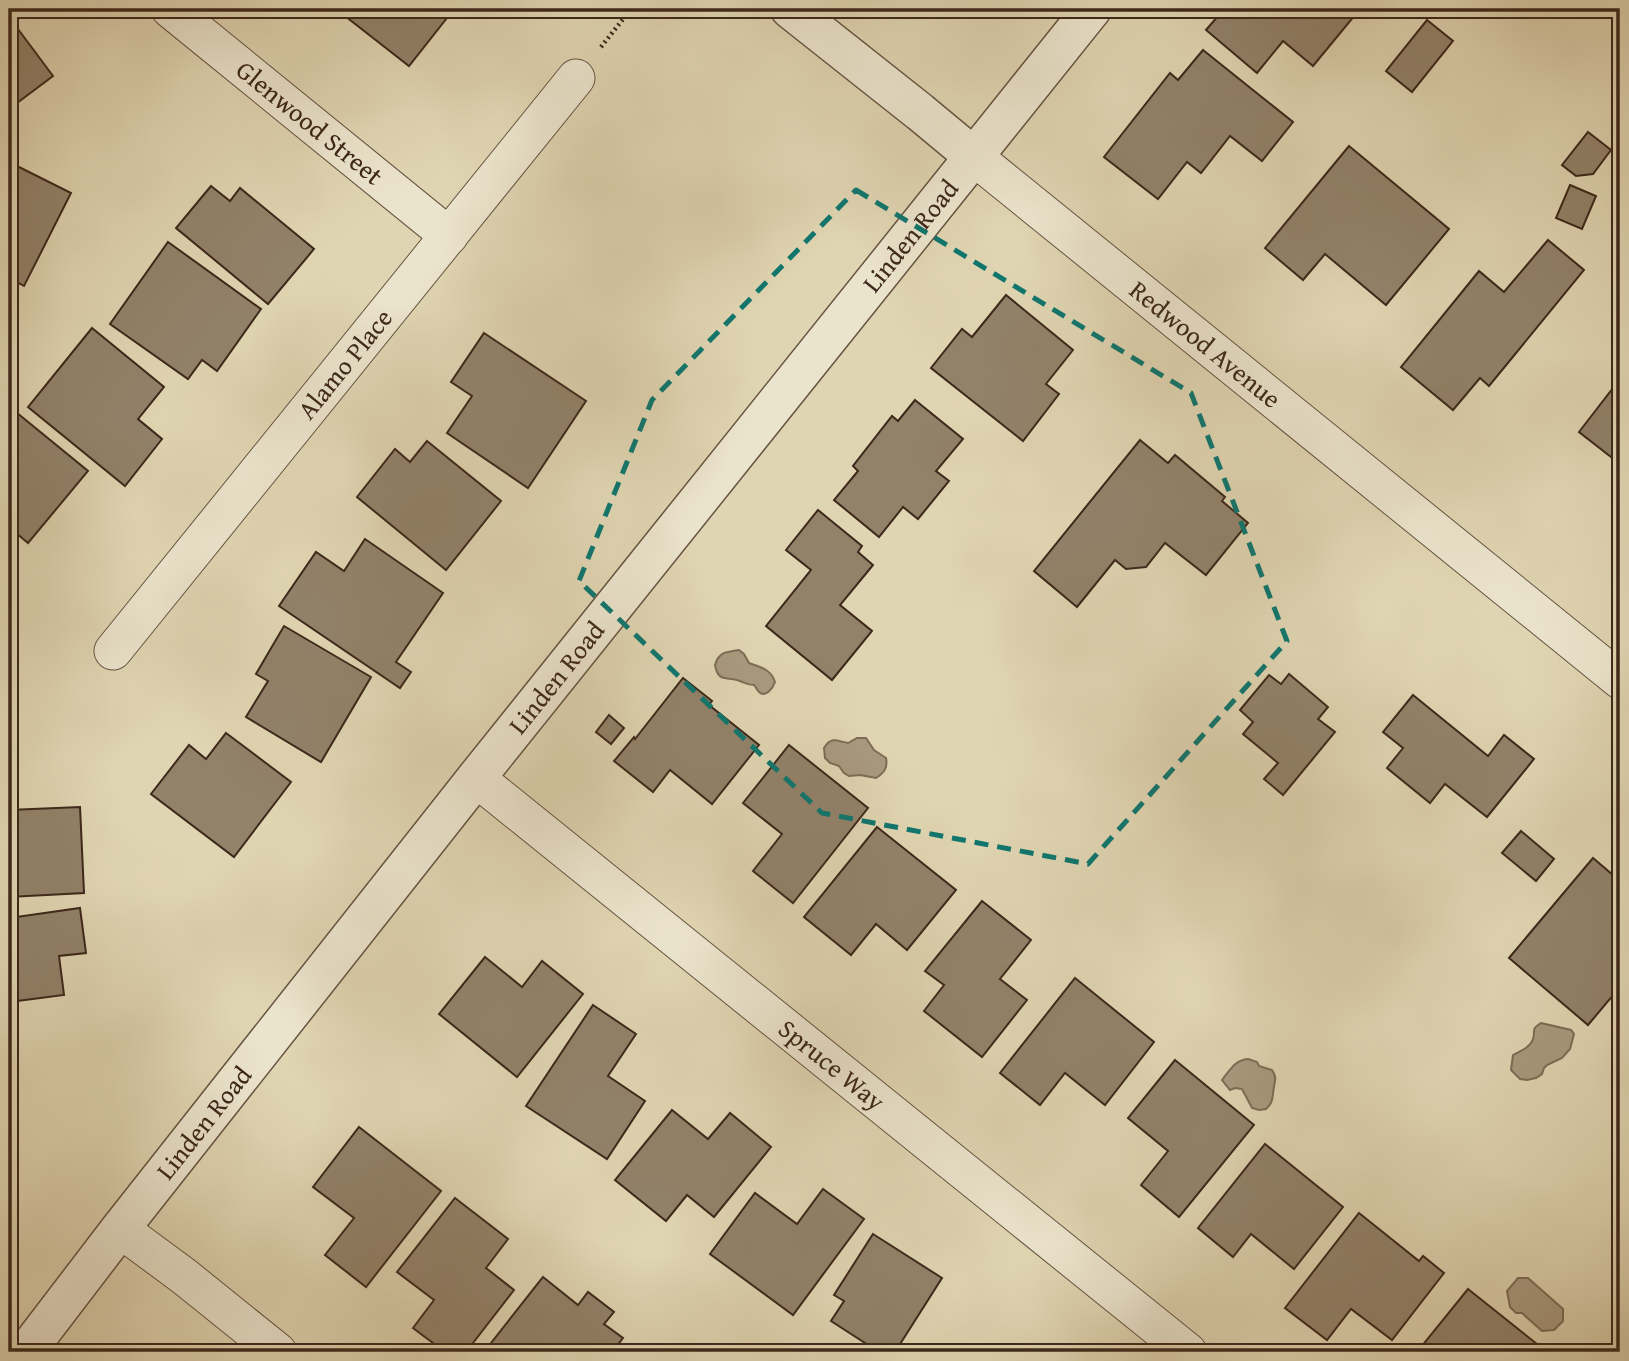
<svg xmlns="http://www.w3.org/2000/svg" width="1629" height="1361" viewBox="0 0 1629 1361" font-family="'Gentium Book Plus',serif">
  <style>
    .water { fill: #a99a7f; stroke: #7e6c57; stroke-width: 2 }
    .building { fill: #92826a; stroke: #3d281b; stroke-width: 2 }
    .lines { fill: none; stroke-linecap: round; stroke-linejoin: round }
    .minor-casing { stroke: #665341; stroke-width: 39 }
    .tertiary-casing { stroke: #665341; stroke-width: 41 }
    .path { stroke: #3d281b; stroke-width: 4.5; stroke-dasharray: 2 3.5; stroke-linecap: butt }
    .minor { stroke: #ebe4cd; stroke-width: 37 }
    .tertiary { stroke: #ebe4cd; stroke-width: 38 }
    .marked { fill: none; stroke: #0f766e; stroke-width: 5; stroke-dasharray: 14 9; stroke-linejoin: round }
    .labels { text-anchor: middle; stroke-width: 5; stroke-linejoin: round; paint-order: stroke }
    .street-label { font-size: 26px; fill: #3d281b; stroke: #ebe4cd }
  </style>
  <rect width="100%" height="100%" fill="#e0d5b2"/>
  <filter id="stains"><feTurbulence type="fractalNoise" baseFrequency=".00286" numOctaves="4"/><feColorMatrix values="0 0 0 0 .2 0 0 0 0 .09 0 0 0 0 .02 0 0 0 .5 -.17"/></filter>
  <radialGradient id="worn" r=".72"><stop offset=".6" stop-color="#630" stop-opacity="0"/><stop offset="1" stop-color="#630" stop-opacity=".3"/></radialGradient>
  <g class="water">
    <path d="M739 650 744 654 749 663C760 667 771 669 775 682 773 688 766 698 759 692 757 690 756 687 754 685 746 685 744 682 737 680 724 677 718 681 715 665 719 651 727 652 739 650Z"/>
    <path d="M857 738H866L874 750 886 758C888 768 884 773 876 778L860 775 849 776 844 773 839 766 830 763 825 758 824 748C831 736 837 741 848 743Z"/>
    <path d="M1541 1023 1571 1030 1574 1034 1570 1049 1562 1058 1547 1065 1544 1068 1542 1074 1536 1078 1527 1080 1520 1079 1511 1070 1513 1055C1520 1051 1530 1048 1533 1039 1536 1030 1530 1030 1541 1023Z"/>
    <path d="M1248 1059 1257 1062 1259 1066 1272 1070C1277 1078 1275 1079 1274 1087 1272 1097 1274 1102 1266 1109L1259 1110 1252 1108 1242 1089 1235 1088 1230 1090 1222 1080C1230 1070 1235 1060 1248 1059Z"/>
    <polygon points="1518,1278 1528,1278 1563,1309 1563,1321 1554,1330 1542,1331 1522,1313 1516,1313 1510,1307 1507,1291"/>
  </g>
  <g class="building">
    <polygon points="336,9 454,9 409,66"/>
    <polygon points="1224,9 1360,9 1313,66 1283,41 1257,73 1206,30"/>
    <polygon points="9,17 53,76 9,109"/>
    <polygon points="1427,20 1453,41 1412,92 1386,71"/>
    <polygon points="1203,50 1293,122 1262,161 1230,136 1201,173 1187,162 1158,199 1104,157 1170,73 1178,80"/>
    <polygon points="1588,132 1611,150 1593,174 1576,176 1562,165"/>
    <polygon points="1349,146 1449,229 1386,305 1325,254 1303,280 1265,248"/>
    <polygon points="9,162 71,193 24,286 9,278"/>
    <polygon points="1570,185 1596,196 1582,229 1556,218"/>
    <polygon points="211,186 230,201 240,188 314,249 268,304 176,228"/>
    <polygon points="1548,240 1584,270 1489,386 1480,378 1453,410 1401,367 1479,271 1504,292"/>
    <polygon points="168,242 261,309 217,371 202,360 188,379 110,324"/>
    <polygon points="1006,295 1073,350 1046,384 1059,394 1023,441 931,368 962,329 972,337"/>
    <polygon points="92,328 164,387 138,419 162,439 125,486 28,407"/>
    <polygon points="484,333 586,401 528,488 447,433 472,396 451,382"/>
    <polygon points="1620,379 1620,464 1579,432"/>
    <polygon points="915,400 963,439 936,471 949,481 918,519 903,507 879,537 834,500 858,471 853,466 892,416 898,421"/>
    <polygon points="11,408 88,471 28,543 9,527 9,411"/>
    <polygon points="1140,440 1168,463 1175,455 1225,497 1222,501 1248,523 1206,575 1165,543 1146,567 1126,569 1115,560 1077,607 1034,571"/>
    <polygon points="427,441 501,501 446,570 357,497 395,449 410,462"/>
    <polygon points="818,510 862,546 858,552 873,565 840,605 872,631 832,680 766,626 811,570 786,550"/>
    <polygon points="365,539 443,593 396,662 411,672 400,688 279,606 316,552 344,571"/>
    <polygon points="284,626 371,677 321,762 246,717 268,681 256,674"/>
    <polygon points="1289,674 1328,707 1318,719 1335,732 1283,795 1264,779 1278,763 1243,734 1253,722 1240,710 1269,675 1281,684"/>
    <polygon points="683,678 712,701 709,705 759,745 712,804 670,770 653,792 614,761 634,737 635,739"/>
    <polygon points="1413,695 1488,756 1504,735 1534,759 1487,817 1445,784 1430,803 1387,768 1403,748 1383,732"/>
    <polygon points="609,715 624,728 611,744 596,732"/>
    <polygon points="226,733 291,782 234,857 151,794 189,745 206,759"/>
    <polygon points="789,745 868,808 793,903 753,871 782,834 743,803"/>
    <polygon points="80,807 84,893 9,897 9,810"/>
    <polygon points="877,827 956,890 907,950 876,924 851,955 804,917"/>
    <polygon points="1521,831 1554,859 1536,881 1502,853"/>
    <polygon points="1593,858 1620,881 1620,987 1588,1025 1509,958"/>
    <polygon points="982,901 1031,940 1000,979 1027,1000 982,1057 924,1011 944,985 925,971"/>
    <polygon points="80,908 86,953 59,956 64,995 9,1002 9,918"/>
    <polygon points="485,957 522,987 542,961 583,994 517,1077 439,1014"/>
    <polygon points="1075,978 1154,1042 1105,1105 1065,1073 1040,1105 1000,1073"/>
    <polygon points="593,1005 636,1034 608,1076 645,1101 607,1159 526,1106"/>
    <polygon points="1175,1060 1254,1125 1179,1217 1141,1185 1168,1151 1128,1118"/>
    <polygon points="672,1110 708,1139 730,1113 771,1147 714,1217 687,1195 666,1221 615,1180"/>
    <polygon points="359,1127 441,1191 366,1287 325,1255 354,1218 313,1187"/>
    <polygon points="1265,1144 1343,1207 1294,1269 1251,1234 1233,1257 1198,1228"/>
    <polygon points="823,1189 864,1219 793,1315 710,1254 755,1193 797,1224"/>
    <polygon points="455,1198 508,1239 486,1268 514,1290 466,1352 445,1352 413,1328 434,1300 397,1272"/>
    <polygon points="1359,1213 1419,1261 1423,1256 1444,1273 1392,1340 1351,1309 1327,1340 1285,1308"/>
    <polygon points="873,1234 942,1278 895,1352 879,1352 831,1321 844,1301 834,1295"/>
    <polygon points="543,1277 578,1305 588,1292 614,1312 604,1324 623,1338 612,1352 484,1352"/>
    <polygon points="1468,1289 1547,1352 1427,1352 1421,1347"/>
  </g>
  <g class="lines">
    <defs>
      <g id="minor">
        <path id="s1" d="M170 9 449 236"/>
        <path id="s2" d="M973 156 1620 680"/>
        <path id="s3" d="M113 651 576 78"/>
        <path id="s4" d="M476 778 1188 1352"/>
        <polyline points="120,1229 185,1277 278,1352"/>
      </g>
      <g id="tertiary">
        <polyline points="790,9 920,112 973,156"/>
        <path id="s5" d="M26 1352 120 1229 476 778 1092 9"/>
      </g>
    </defs>
    <use href="#minor" class="minor-casing"/>
    <use href="#tertiary" class="tertiary-casing"/>
    <polyline class="path" points="601,47 631,9"/>
    <use href="#minor" class="minor"/>
    <use href="#tertiary" class="tertiary"/>
  </g>
  <path class="marked" d="M856 190 1191 393 1287 641 1088 864 822 813 579 581 652 400Z"/>
  <g class="labels">
    <g class="street-label">
      <text dy="9" stroke="none"><textPath href="#s1" startOffset="180">Glenwood Street</textPath></text>
      <text dy="9" stroke="none"><textPath href="#s5" startOffset="1424">Linden Road</textPath></text>
      <text dy="9" stroke="none"><textPath href="#s2" startOffset="299">Redwood Avenue</textPath></text>
      <text dy="9" stroke="none"><textPath href="#s3" startOffset="369">Alamo Place</textPath></text>
      <text dy="9" stroke="none"><textPath href="#s5" startOffset="858">Linden Road</textPath></text>
      <text dy="9" stroke="none"><textPath href="#s4" startOffset="457">Spruce Way</textPath></text>
      <text dy="9" stroke="none"><textPath href="#s5" startOffset="290">Linden Road</textPath></text>
    </g>
  </g>
  <rect width="1629" height="1361" fill="none" stroke="#e0d5b2" stroke-width="35"/>
  <rect x="10" y="10" width="1608" height="1340" fill="none" stroke="#3d281b" stroke-width="3.5"/>
  <rect x="18" y="18" width="1594" height="1326" fill="none" stroke="#3d281b" stroke-width="2"/>
  <rect width="100%" height="100%" filter="url(#stains)"/>
  <rect width="100%" height="100%" fill="url(#worn)"/>
</svg>
